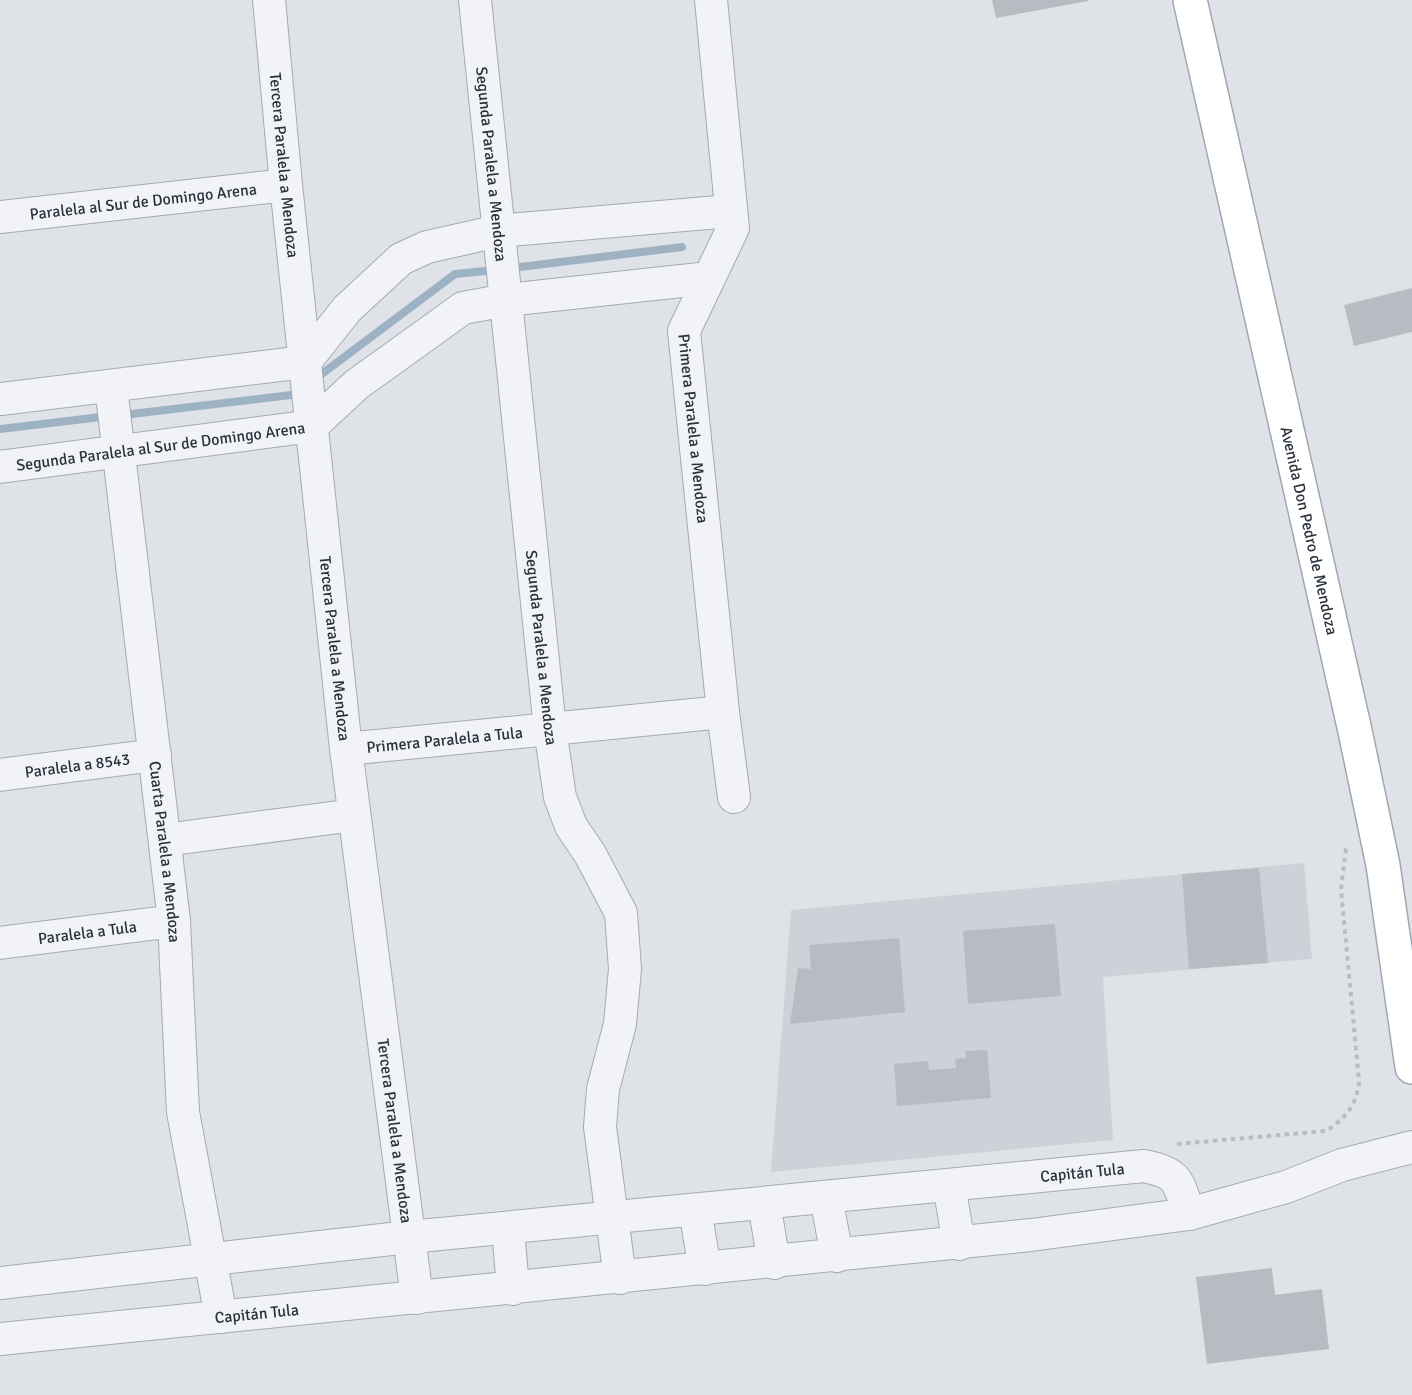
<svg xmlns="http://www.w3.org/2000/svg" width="1412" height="1395" viewBox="0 0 1412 1395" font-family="Signika,sans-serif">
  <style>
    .built { fill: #cdd2d9 }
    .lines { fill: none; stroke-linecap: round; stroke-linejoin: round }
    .stream { stroke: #9db3c4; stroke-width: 8 }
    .building { fill: #b7bcc3 }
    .minor-casing { stroke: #a5aab1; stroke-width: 34 }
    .major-casing { stroke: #9fa8b2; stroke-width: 36 }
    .path { stroke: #b9bdc2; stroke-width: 4; stroke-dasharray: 4.5 4.5; stroke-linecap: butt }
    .minor { stroke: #f1f3f6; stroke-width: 32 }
    .major { stroke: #fff; stroke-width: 33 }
    .labels { text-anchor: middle; stroke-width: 4.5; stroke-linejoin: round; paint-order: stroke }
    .street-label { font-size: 16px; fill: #29323d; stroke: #eef1f5 }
  </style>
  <rect width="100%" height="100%" fill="#dfe3e7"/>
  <polygon class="built" points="1304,863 1312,959 1103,977 1113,1140 771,1172 791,910"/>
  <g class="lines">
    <g class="stream">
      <polyline points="512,268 682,247"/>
      <polyline points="315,379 455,274 485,271"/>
      <polyline points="123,415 291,395 298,392"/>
      <polyline points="0,429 101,417"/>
    </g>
  </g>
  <g class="building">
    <polygon points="992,0 1088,0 1088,1 996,18"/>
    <polygon points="1412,288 1412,332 1354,346 1344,305"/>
    <polygon points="1259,868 1268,963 1189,969 1182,874"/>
    <polygon points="1055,924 1061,996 968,1004 963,931"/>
    <polygon points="899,938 905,1012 790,1024 798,968 811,969 809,945"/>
    <polygon points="987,1050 991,1098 897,1106 894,1064 928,1061 929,1070 956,1068 955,1059 966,1058 965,1051"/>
    <polygon points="1272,1268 1275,1295 1322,1289 1329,1349 1207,1364 1196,1277"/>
  </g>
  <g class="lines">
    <defs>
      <g id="minor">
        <path id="s1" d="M269 0 286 185 346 749 417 1298"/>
        <path id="s2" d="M475 0 550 729 560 797 571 826 590 854 621 913 625 969 620 1024 603 1089 600 1127 620 1278"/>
        <path id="s3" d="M711 0 733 228 684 331 723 712 734 797"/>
        <path id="s4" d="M0 217 286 185"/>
        <path id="s5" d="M111 387 174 921 183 1112 221 1317"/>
        <polyline points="0,399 305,362 347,309 401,259 427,247 498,231 730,211"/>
        <path id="s6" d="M0 467 312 426 356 385 463 308 506 300 709 278"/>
        <path id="s7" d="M346 749 723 712"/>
        <path id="s8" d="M0 775 155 755"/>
        <polyline points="165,840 354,815"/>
        <path id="s9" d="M0 943 174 921"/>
        <polyline points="949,1185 959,1244"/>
        <polyline points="826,1197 837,1256"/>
        <polyline points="764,1203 774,1263"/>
        <polyline points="695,1210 705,1269"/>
        <polyline points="508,1228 513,1289"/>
        <path id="s10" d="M0 1283 409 1237 1144 1166C1180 1173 1178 1182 1189 1214"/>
        <path id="s11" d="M0 1339 1031 1235 1189 1214 1286 1187 1342 1165 1412 1147"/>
      </g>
      <g id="major">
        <path id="s12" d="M1190 0 1355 731 1383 865 1412 1067"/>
      </g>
    </defs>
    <use href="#minor" class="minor-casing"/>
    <use href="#major" class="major-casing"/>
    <path class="path" d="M1177 1144 1326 1131C1346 1118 1357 1105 1359 1081L1341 889 1346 849 1348 848"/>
    <use href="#minor" class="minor"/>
    <use href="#major" class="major"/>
  </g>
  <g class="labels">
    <g class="street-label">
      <text dy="6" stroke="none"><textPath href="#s2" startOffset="165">Segunda Paralela a Mendoza</textPath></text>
      <text dy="6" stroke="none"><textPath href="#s1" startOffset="166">Tercera Paralela a Mendoza</textPath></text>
      <text dy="6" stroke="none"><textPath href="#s4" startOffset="144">Paralela al Sur de Domingo Arena</textPath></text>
      <text dy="6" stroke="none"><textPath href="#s3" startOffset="441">Primera Paralela a Mendoza</textPath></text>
      <text dy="6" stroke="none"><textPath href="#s6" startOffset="162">Segunda Paralela al Sur de Domingo Arena</textPath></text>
      <text dy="6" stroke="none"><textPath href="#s12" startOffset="544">Avenida Don Pedro de Mendoza</textPath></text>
      <text dy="6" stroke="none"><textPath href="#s2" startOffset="651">Segunda Paralela a Mendoza</textPath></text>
      <text dy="6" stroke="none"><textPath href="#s1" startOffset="652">Tercera Paralela a Mendoza</textPath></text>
      <text dy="6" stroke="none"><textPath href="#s7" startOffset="99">Primera Paralela a Tula</textPath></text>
      <text dy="6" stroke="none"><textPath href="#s8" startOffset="78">Paralela a 8543</textPath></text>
      <text dy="6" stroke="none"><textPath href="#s5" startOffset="468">Cuarta Paralela a Mendoza</textPath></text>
      <text dy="6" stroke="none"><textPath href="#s9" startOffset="88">Paralela a Tula</textPath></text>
      <text dy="6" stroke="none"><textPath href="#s1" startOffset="1138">Tercera Paralela a Mendoza</textPath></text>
      <text dy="6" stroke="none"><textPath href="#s10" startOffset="1088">Capitán Tula</textPath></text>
      <text dy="6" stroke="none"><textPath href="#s11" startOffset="258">Capitán Tula</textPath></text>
    </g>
  </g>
</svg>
